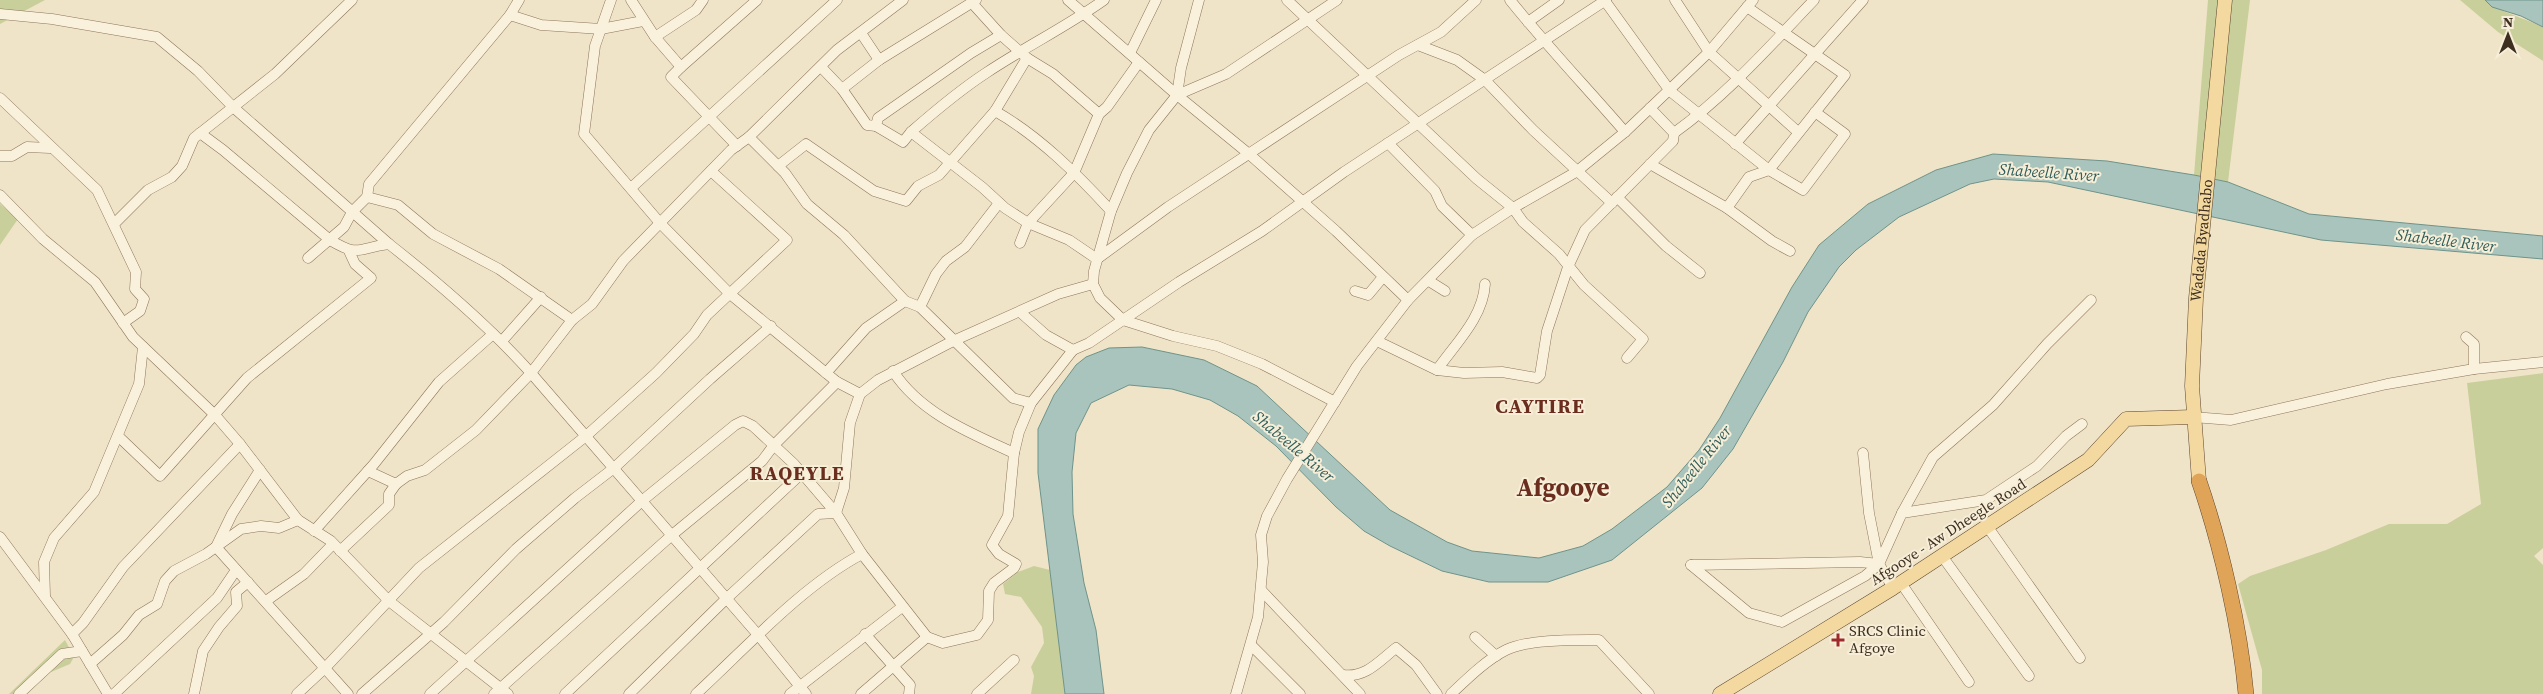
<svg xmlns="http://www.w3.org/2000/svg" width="2543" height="694" viewBox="0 0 2543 694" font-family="'Source Serif 4',serif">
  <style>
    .green { fill: #c9cf9b }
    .water { fill: #a9c4bc; stroke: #6f938a }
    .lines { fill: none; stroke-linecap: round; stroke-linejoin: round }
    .minor-casing { stroke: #8d765c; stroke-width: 11 }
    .major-casing { stroke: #5b4430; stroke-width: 15 }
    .highway-casing { stroke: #5b4430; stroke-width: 16 }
    .minor { stroke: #faf1dc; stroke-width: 10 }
    .major { stroke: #f3d9a0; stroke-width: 14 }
    .highway { stroke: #e0a458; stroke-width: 15 }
    .poi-dot { fill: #9e2a2b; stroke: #f7eed8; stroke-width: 2 }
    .labels { text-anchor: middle; stroke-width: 4; stroke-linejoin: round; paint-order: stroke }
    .street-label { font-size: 15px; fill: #3d2e20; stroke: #f7eed8 }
    .poi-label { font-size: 15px; fill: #3d2e20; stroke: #f7eed8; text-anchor: start }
    .water-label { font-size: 16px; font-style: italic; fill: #2f5d5a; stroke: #f7eed8 }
    .district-label { font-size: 20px; font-weight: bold; letter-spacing: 1px; fill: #6b2e1e; stroke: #f7eed8 }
    .town-label { font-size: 25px; font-weight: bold; fill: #6b2e1e; stroke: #f7eed8 }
  </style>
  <rect width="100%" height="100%" fill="#f0e4c8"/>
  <g class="green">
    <polygon points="0,0 45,0 0,24"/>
    <polygon points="2208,0 2250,0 2228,182 2194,175"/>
    <path d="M2460 0H2485C2497 11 2526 19 2543 27V61L2498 32Z"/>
    <polygon points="0,204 18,219 0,245"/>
    <polygon points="2543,373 2543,548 2534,556 2543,565 2543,694 2262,694 2262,670 2238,584 2250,576 2326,550 2389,524 2447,524 2481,504 2467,383"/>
    <polygon points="1034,566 1050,570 1065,694 1031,694 1034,676 1031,667 1044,643 1042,627 1021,597 1005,594 1003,584 1018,572"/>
    <polygon points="65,640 74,657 70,664 44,675 26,694 9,694"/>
  </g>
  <g class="water">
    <polygon points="2485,0 2543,0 2543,27 2521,16 2492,7"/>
    <polygon points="1993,154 2107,161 2194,175 2228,182 2309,214 2543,236 2543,259 2321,240 2048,182 1994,179 1970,184 1899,217 1856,250 1839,267 1808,312 1783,362 1733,449 1702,488 1612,560 1548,582 1489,582 1442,571 1390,546 1364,531 1336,507 1276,446 1238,416 1210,400 1172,389 1129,385 1091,403 1076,433 1072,472 1073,514 1084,583 1096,630 1104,694 1065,694 1038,473 1038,429 1054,395 1076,365 1086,357 1109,348 1142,347 1204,360 1257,386 1390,510 1447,542 1472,551 1539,558 1583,546 1612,529 1667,487 1699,450 1720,418 1792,287 1819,245 1868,204 1936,170"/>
  </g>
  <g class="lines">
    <defs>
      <g id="minor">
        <polyline points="611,0 595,46 584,134 660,223 730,294 837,382 860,394"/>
        <polyline points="631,0 655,37 696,10 703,0"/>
        <polyline points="1068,0 1177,95 1249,154 1336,231 1408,300"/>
        <path d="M1104 0C1066 27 1025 47 986 73 960 90 935 111 911 132L982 187 1005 208 1028 223 1069 240 1097 259 1168 207 1399 55 1441 32 1476 0"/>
        <polyline points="1287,0 1477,179 1513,208 1523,222 1559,254 1584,285 1643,339 1627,358"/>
        <path d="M1510 0C1547 46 1587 88 1625 132"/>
        <polyline points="1675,0 1709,52 1798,132"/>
        <polyline points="1605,1 1670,91 1769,170 1803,190 1845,134 1815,112"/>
        <polyline points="972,3 1001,35 1027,58 1053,74 1099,114"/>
        <polyline points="0,14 52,19 157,37 198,71 233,107 389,244"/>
        <polyline points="510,15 541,25 601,29 643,21"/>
        <polyline points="1528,22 1559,0"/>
        <polyline points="861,33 879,60"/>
        <polyline points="655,37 681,67 757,0"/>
        <polyline points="1418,45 1457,60 1485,80 1533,130 1612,203"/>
        <polyline points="1130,53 1156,0"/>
        <polyline points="681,67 671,77 737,146"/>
        <polyline points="821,67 842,89 867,125 876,126"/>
        <polyline points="842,89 879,60 976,0"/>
        <polyline points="1177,95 1181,68 1199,0"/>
        <polyline points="0,98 97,190 136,272 135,289 144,299 140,311 123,323"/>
        <path d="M995 111C1039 136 1077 174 1111 211"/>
        <polyline points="911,132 903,142 876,126 878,118 971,53 1001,35"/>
        <path d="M200 133 223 150 330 240C360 258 357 248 389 244 440 284 488 325 531 373L759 636 806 694"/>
        <path d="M1674 133C1727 95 1770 46 1814 0"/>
        <polyline points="749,137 785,173 807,204 844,235 905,301 920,307 1013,398 1031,403"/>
        <polyline points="1388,143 1435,191 1442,206 1472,235"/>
        <polyline points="1735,144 1863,0"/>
        <polyline points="0,156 12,156 27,147 50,148"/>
        <polyline points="1650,164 1727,208 1772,241 1790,251"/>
        <polyline points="778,166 806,144 874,191 906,201 918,186 939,175 995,111 1027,58"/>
        <polyline points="631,188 837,0"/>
        <polyline points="0,195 43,239 95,282 133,337 215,415 240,444 298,520 331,541 389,601 508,694"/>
        <polyline points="367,197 398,205 433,234 499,269 572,320"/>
        <polyline points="1617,197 1666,246 1700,273"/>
        <polyline points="1727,208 1749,177 1769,170 1845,75 1747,7"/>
        <polyline points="114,224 148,190 172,177 182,166 194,138 275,74 352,0"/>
        <polyline points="1020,243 1028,223 1074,173 1099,114 1107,107 1139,62"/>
        <polyline points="308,258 344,227 352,212 367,197 369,184 510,15 519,0"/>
        <polyline points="1429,281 1445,291"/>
        <polyline points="1355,291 1368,295 1383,277"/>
        <polyline points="920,307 936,274 946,261 965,247 999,203"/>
        <polyline points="1020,312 1046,335 1073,350"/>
        <polyline points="2466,337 2474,344 2474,369"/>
        <polyline points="502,341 541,297"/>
        <polyline points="1377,341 1437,370 1464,373 1502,372 1537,378 1540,375 1547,331 1568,267 1585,230 1673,141 1674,133 1650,108"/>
        <path d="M1437 370C1455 344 1483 318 1485 284"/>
        <path d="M893 371C920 413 970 433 1014 453"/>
        <polyline points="826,373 866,328 905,301"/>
        <polyline points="1335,402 1262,364 1217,346 1173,336 1123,320 1100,298 1093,284 1094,271 1111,211 1127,173 1149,130 1177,95 1226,74 1337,0"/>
        <polyline points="2193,417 2231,420 2387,384 2474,369 2543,362"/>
        <polyline points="118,436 160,476 247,378 371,278 355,264 349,251"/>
        <polyline points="1863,453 1869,513 1879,564 1893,588"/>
        <polyline points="260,470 232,514 216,547 348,694"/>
        <polyline points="368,471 396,484 407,476 425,470 476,430 531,373 572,320 592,304 623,261 731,150 749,137 837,50 903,0"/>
        <polyline points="1902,513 1933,457 1993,405 2047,344 2091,300"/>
        <polyline points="1987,526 2080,658"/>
        <polyline points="314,531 374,464 439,382 493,334"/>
        <polyline points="0,537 72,634 108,694"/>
        <polyline points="340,551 389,505 389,494 396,484"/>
        <polyline points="1942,556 2029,676"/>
        <polyline points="1691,565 1749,613 1782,622 1865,576 1879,564 1902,513 1986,500 2037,466 2066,436 2082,424"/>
        <polyline points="1691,565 1860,562 1879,564"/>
        <polyline points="1901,583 1969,682"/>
        <polyline points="1261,590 1360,694"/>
        <polyline points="45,596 44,562 54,538 94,492 139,384 143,347"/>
        <polyline points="266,601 304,574 333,544"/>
        <polyline points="72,634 83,623 123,567 240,444"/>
        <polyline points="865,634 910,685 909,694"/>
        <polyline points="1475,637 1496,656"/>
        <polyline points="1251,645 1300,694"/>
        <polyline points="90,664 123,635 139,615 157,604 165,581 174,571 206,554 241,529 261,526 279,528 298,520"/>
        <path d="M1343 675C1366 678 1379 661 1396 648L1416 665 1437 694"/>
        <polyline points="19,694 62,654 82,651"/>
        <polyline points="114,694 217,598 236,570"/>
        <polyline points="194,694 203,651 219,627 237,606 236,592 248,582"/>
        <polyline points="297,694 326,667 419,568 586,436 656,373 694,334 707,315 787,240 711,171"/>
        <polyline points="362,694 444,622 516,549 575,498 614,468 710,379 771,326"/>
        <polyline points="430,694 643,500 735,425 743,421 753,426 794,464 836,513 862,554 927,637 943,643 977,635 988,620 989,591 994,583 1014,568 1016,564 999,554 992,545 1008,516 1014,453 1019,432 1031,403 1073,350 1089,343 1179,282 1262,231 1344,172 1606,0"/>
        <polyline points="494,694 672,535 762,461 774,445 837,382"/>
        <polyline points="565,694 802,473"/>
        <polyline points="629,694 726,599 818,514 836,513 844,488 850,423 860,394 878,380 953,341 1058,294 1093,284"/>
        <path d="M696 694C747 647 802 586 862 554"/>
        <polyline points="790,694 902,607"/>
        <polyline points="861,694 927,637"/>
        <polyline points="977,694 1014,660"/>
        <polyline points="1236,694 1258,617 1263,562 1261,535 1267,516 1287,479 1357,366 1408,300 1472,235 1513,208 1576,172 1625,132 1709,52 1753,0"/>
        <path d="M1451 694C1467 679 1486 660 1506 650 1528 639 1573 640 1599 640L1649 694"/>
      </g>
      <g id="major">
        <path id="s1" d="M2199 481 2192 386 2196 298 2225 0"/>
        <polyline points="1720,694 1893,588 2088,460 2126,419 2193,417"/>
      </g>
      <path id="highway" d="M2199 481C2221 545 2240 627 2246 694"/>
    </defs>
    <use href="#minor" class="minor-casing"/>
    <use href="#major" class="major-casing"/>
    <use href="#highway" class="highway-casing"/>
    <use href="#minor" class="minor"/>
    <use href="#major" class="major"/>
    <use href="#highway" class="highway"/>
  </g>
  <path class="poi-dot" d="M1835.5 632.5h5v5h5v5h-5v5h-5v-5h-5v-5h5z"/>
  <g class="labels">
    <g class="street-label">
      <text dy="5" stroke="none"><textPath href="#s1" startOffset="241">Wadada Byadhabo</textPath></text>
      <text transform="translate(1948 532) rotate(-33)" y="5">Afgooye - Aw Dheegle Road</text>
    </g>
    <g class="poi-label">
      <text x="1849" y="636">SRCS Clinic<tspan x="1849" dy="17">Afgoye</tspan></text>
    </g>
    <g class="water-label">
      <text transform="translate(2049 172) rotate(4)" y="6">Shabeelle River</text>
      <text transform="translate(2446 240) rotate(7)" y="6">Shabeelle River</text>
      <text transform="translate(1294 446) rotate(40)" y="6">Shabeelle River</text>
      <text transform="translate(1696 466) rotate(-51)" y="6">Shabeelle River</text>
    </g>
    <g class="district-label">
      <text x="1540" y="413">CAYTIRE</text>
      <text x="797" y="480">RAQEYLE</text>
    </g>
    <g class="town-label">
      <text x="1563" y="496">Afgooye</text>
    </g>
  </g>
  <g transform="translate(2508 35)" stroke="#f7eed8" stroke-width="4" paint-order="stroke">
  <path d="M0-4L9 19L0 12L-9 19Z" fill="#3d2e20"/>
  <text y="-8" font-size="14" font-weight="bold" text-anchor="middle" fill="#3d2e20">N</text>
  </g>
</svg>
